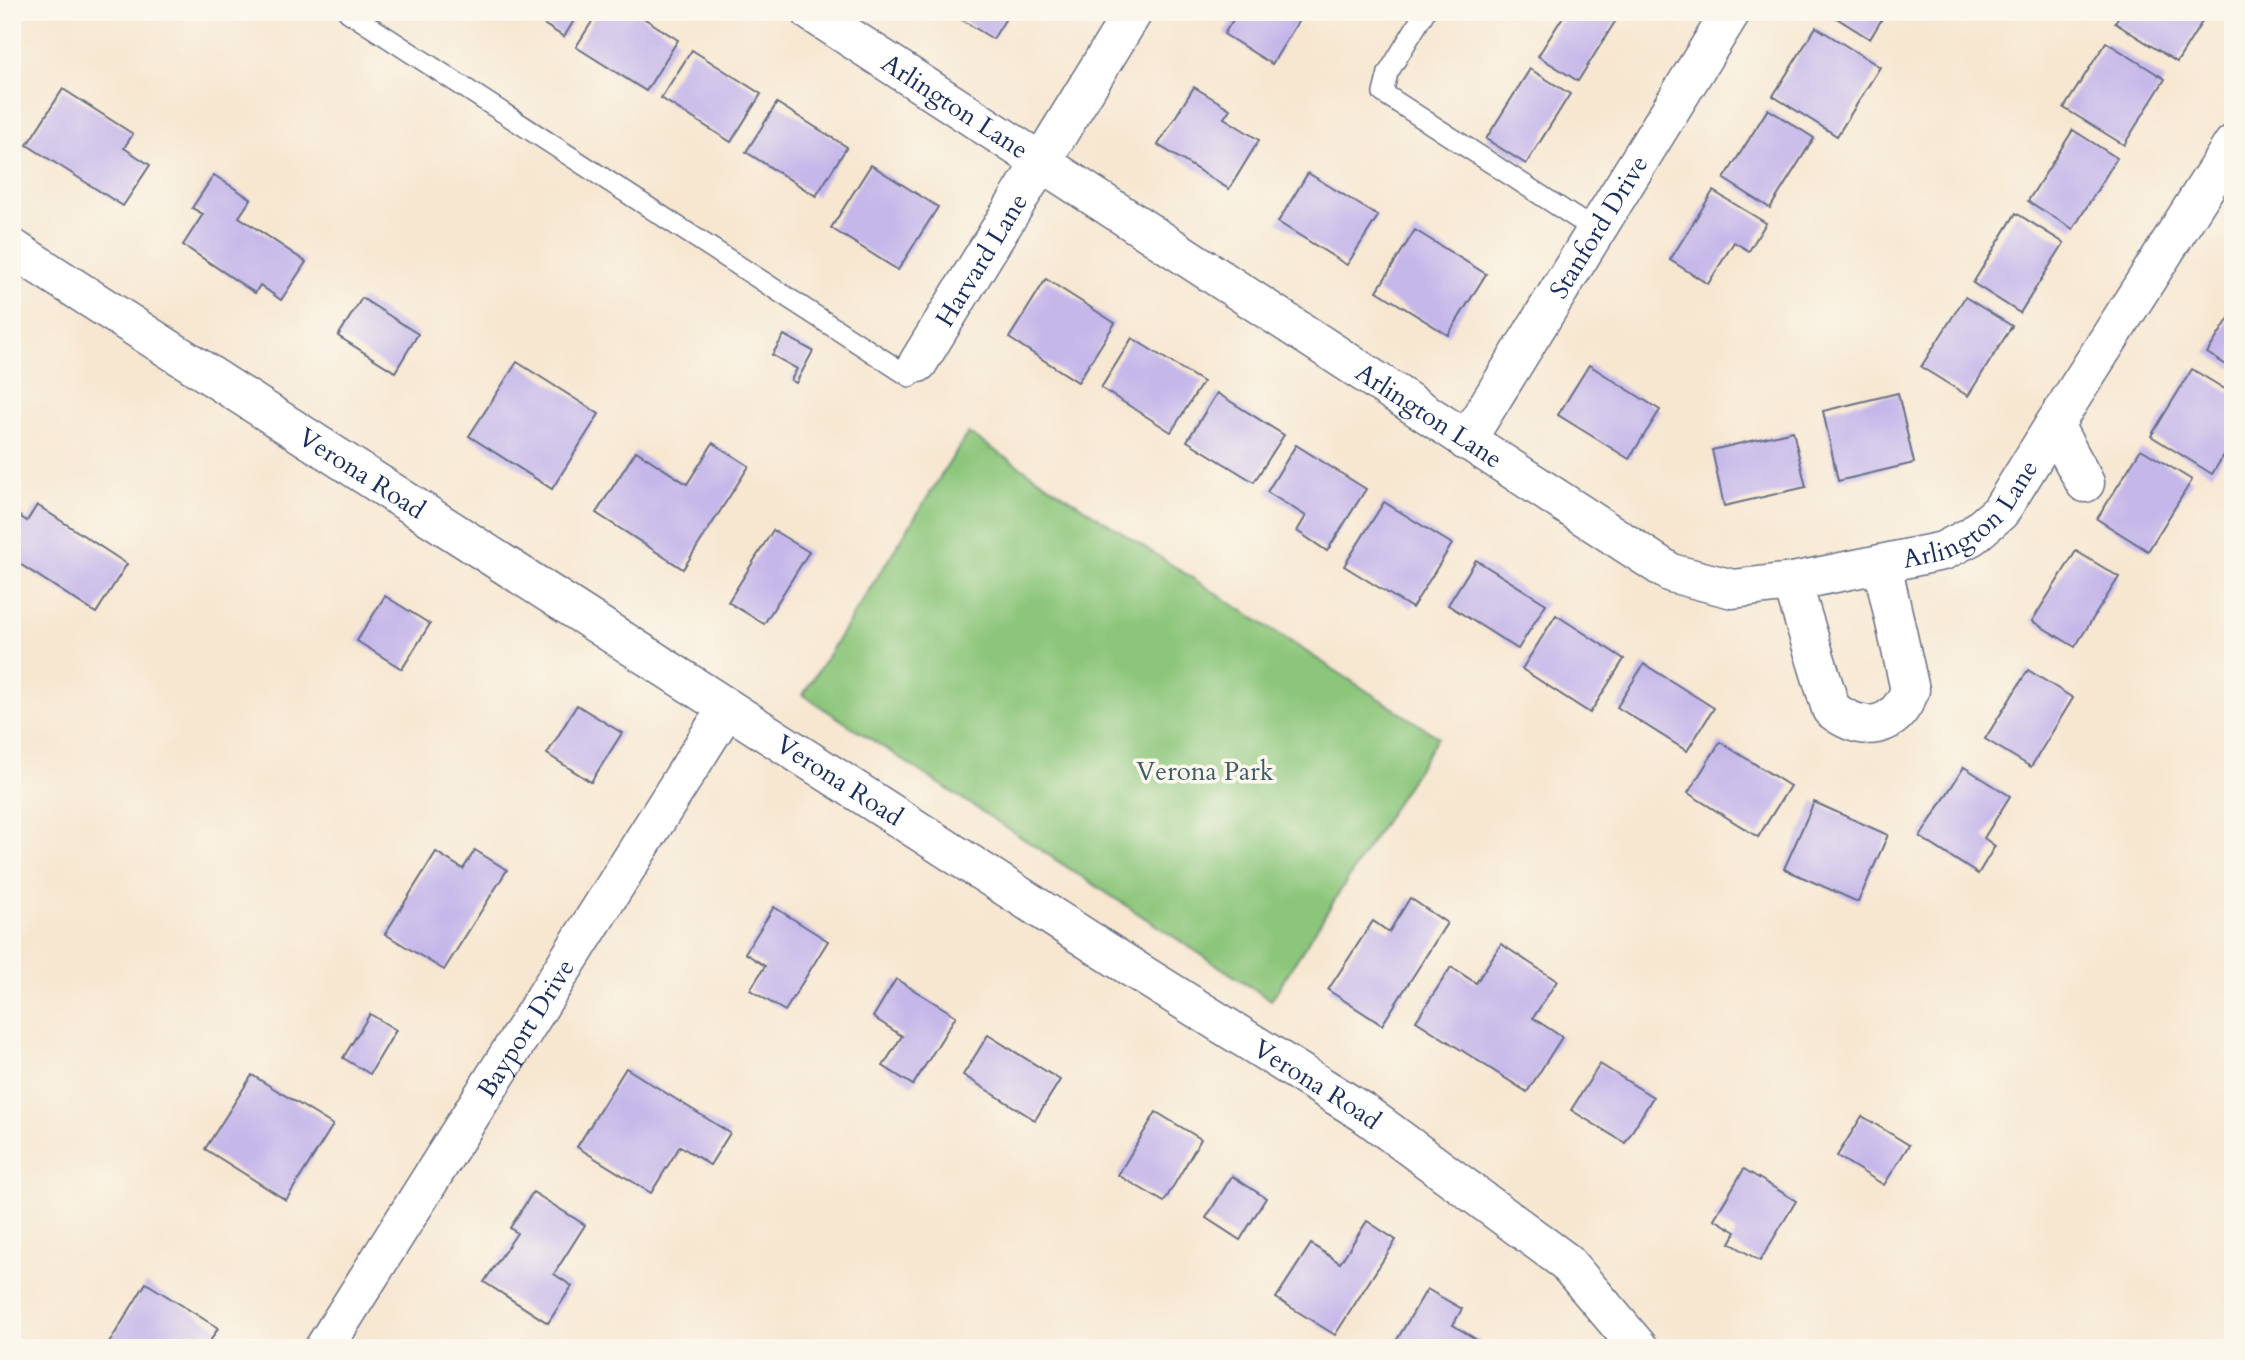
<svg xmlns="http://www.w3.org/2000/svg" width="2245" height="1360" viewBox="0 0 2245 1360" font-family="Cardo,serif">
  <style>
    .green { fill: #8cc67a; stroke: #547a6c; stroke-width: 2 }
    .building { fill: #c5b7ea }
    .lines { fill: none; stroke-linecap: round; stroke-linejoin: round }
    .lane-casing { stroke: #686f86; stroke-width: 22 }
    .street-casing { stroke: #686f86; stroke-width: 41 }
    .lane { stroke: #fff; stroke-width: 19 }
    .street { stroke: #fff; stroke-width: 38 }
    .labels { text-anchor: middle; stroke-width: 7; stroke-linejoin: round; paint-order: stroke }
    .street-label { font-size: 26px; fill: #1b2f5e; stroke: #fbf7ec }
    .park-label { font-size: 26px; fill: #3d5c66; stroke: #fbf7ec }
  </style>
  <rect width="100%" height="100%" fill="#fbf7ec"/>
  <filter id="ink" filterUnits="userSpaceOnUse"><feTurbulence type="fractalNoise" baseFrequency=".0143" numOctaves="2"/><feDisplacementMap in="SourceGraphic" scale="14" xChannelSelector="R" yChannelSelector="G"/><feConvolveMatrix kernelMatrix="1 2 1 2 8 2 1 2 1" color-interpolation-filters="sRGB"/></filter>
  <filter id="wash" filterUnits="userSpaceOnUse"><feTurbulence type="fractalNoise" baseFrequency=".00686" numOctaves="4" result="noise"/><feDisplacementMap in="SourceGraphic" scale="28" xChannelSelector="R" yChannelSelector="G"/><feGaussianBlur stdDeviation="1.57" result="paint"/><feColorMatrix in="noise" values="0 0 0 0 0 0 0 0 0 0 0 0 0 0 0 0 0 1.4 0 .05"/><feComposite in="paint" operator="in"/></filter>
  <g filter="url(#wash)">
    <rect width="100%" height="100%" fill="#f7e7d1"/>
    <polygon class="green" points="968,433 1438,737 1271,1000 803,695"/>
    <g id="blocks">
      <g class="building">
        <polygon points="525,12 579,12 564,37"/>
        <polygon points="598,12 634,12 678,40 646,91 576,47"/>
        <polygon points="963,12 1010,12 993,39 959,18"/>
        <polygon points="1238,12 1304,12 1272,64 1224,34"/>
        <polygon points="1566,12 1621,12 1578,81 1538,56"/>
        <polygon points="1827,12 1886,12 1870,39"/>
        <polygon points="2121,12 2208,12 2177,62 2115,23"/>
        <polygon points="1816,27 1880,67 1837,136 1773,96"/>
        <polygon points="2106,42 2165,79 2124,145 2064,108"/>
        <polygon points="692,50 761,94 731,142 661,98"/>
        <polygon points="1530,69 1570,94 1526,164 1486,139"/>
        <polygon points="1194,87 1230,109 1224,118 1259,140 1229,189 1158,145"/>
        <polygon points="63,89 133,134 124,148 150,165 123,206 27,145"/>
        <polygon points="777,103 847,147 816,196 746,152"/>
        <polygon points="1768,109 1814,138 1770,208 1724,179"/>
        <polygon points="2073,130 2117,158 2073,229 2028,201"/>
        <polygon points="871,165 938,207 898,270 831,228"/>
        <polygon points="1308,173 1378,216 1347,265 1278,222"/>
        <polygon points="214,175 251,199 239,217 306,262 281,300 260,285 255,293 183,245 203,214 192,208"/>
        <polygon points="1713,191 1766,223 1749,251 1734,242 1708,284 1670,260"/>
        <polygon points="2016,213 2064,243 2020,313 1973,283"/>
        <polygon points="1415,230 1486,274 1448,335 1377,291"/>
        <polygon points="1046,279 1115,323 1078,382 1009,338"/>
        <polygon points="1965,297 2012,326 1968,396 1921,367"/>
        <polygon points="362,298 418,334 395,372 338,336"/>
        <polygon points="2233,312 2233,369 2207,353"/>
        <polygon points="784,335 813,351 796,383 791,380 797,369 772,355"/>
        <polygon points="1132,338 1203,382 1171,432 1101,388"/>
        <polygon points="517,362 599,414 552,489 469,436"/>
        <polygon points="1589,365 1660,410 1629,459 1558,415"/>
        <polygon points="2192,369 2233,394 2233,441 2212,474 2151,436"/>
        <polygon points="1217,393 1284,435 1254,482 1187,441"/>
        <polygon points="1898,393 1914,463 1838,481 1823,411"/>
        <polygon points="1793,431 1806,487 1724,506 1712,450"/>
        <polygon points="713,443 749,466 683,569 596,513 636,451 687,484"/>
        <polygon points="1296,445 1366,489 1327,551 1297,531 1306,516 1267,492"/>
        <polygon points="2141,449 2192,480 2148,551 2097,519"/>
        <polygon points="1384,502 1452,544 1412,608 1344,566"/>
        <polygon points="37,505 127,564 96,613 12,559 12,511 27,521"/>
        <polygon points="773,530 809,552 764,624 728,602"/>
        <polygon points="2076,551 2119,577 2075,647 2032,621"/>
        <polygon points="1476,560 1546,604 1518,649 1448,605"/>
        <polygon points="385,596 430,624 402,669 357,641"/>
        <polygon points="1556,615 1624,659 1590,713 1522,669"/>
        <polygon points="1644,664 1714,708 1687,751 1617,707"/>
        <polygon points="2028,670 2073,698 2031,767 1985,739"/>
        <polygon points="577,705 622,733 591,782 547,754"/>
        <polygon points="1720,742 1790,786 1758,837 1688,793"/>
        <polygon points="1964,767 2010,796 1984,838 1995,846 1978,874 1920,837"/>
        <polygon points="1814,802 1888,835 1858,902 1784,869"/>
        <polygon points="475,850 507,870 444,970 385,934 436,852 463,869"/>
        <polygon points="1410,898 1447,923 1382,1025 1328,990 1373,921 1389,932"/>
        <polygon points="774,907 828,941 785,1011 750,990 765,966 745,953"/>
        <polygon points="1501,944 1557,981 1533,1018 1562,1037 1527,1092 1416,1021 1451,967 1476,983"/>
        <polygon points="896,979 956,1016 913,1085 883,1066 902,1036 873,1017"/>
        <polygon points="370,1014 396,1030 370,1074 343,1058"/>
        <polygon points="988,1035 1060,1080 1035,1120 963,1075"/>
        <polygon points="1600,1064 1653,1097 1625,1143 1571,1110"/>
        <polygon points="626,1068 730,1133 710,1165 680,1146 651,1193 577,1147"/>
        <polygon points="252,1075 333,1125 286,1200 205,1149"/>
        <polygon points="1156,1112 1201,1139 1164,1202 1118,1175"/>
        <polygon points="1862,1116 1909,1145 1884,1185 1837,1156"/>
        <polygon points="1744,1169 1796,1201 1760,1261 1730,1243 1736,1232 1714,1219"/>
        <polygon points="1232,1176 1266,1198 1240,1240 1206,1218"/>
        <polygon points="533,1192 585,1225 554,1274 572,1286 548,1323 484,1282 517,1233 510,1228"/>
        <polygon points="1367,1221 1396,1240 1335,1335 1276,1298 1311,1244 1340,1263"/>
        <polygon points="146,1283 218,1328 206,1348 106,1348"/>
        <polygon points="1427,1289 1462,1309 1453,1325 1490,1348 1392,1348"/>
      </g>
    </g>
  </g>
  <g filter="url(#ink)">
    <use href="#blocks" fill-opacity="0" stroke="#686f86" stroke-width="2"/>
    <g class="lines">
      <defs>
        <g id="lane">
          <polyline points="348,12 910,377 917,364"/>
          <polyline points="1425,12 1388,73 1383,93 1596,231"/>
        </g>
        <g id="street">
          <path id="s1" d="M811 12 1671 573 1733 589 1792 582 1943 551 1972 536 2000 512 2054 425"/>
          <path id="s2" d="M12 248 1132 968 1364 1113 1566 1262 1639 1348"/>
          <path id="s3" d="M918 363 1133 12"/>
          <path id="s4" d="M1466 441 1731 12"/>
          <polyline points="2085,483 2054,425 2233,144"/>
          <path d="M1792 582 1831 709C1863 734 1895 730 1910 690L1882 564"/>
          <path id="s5" d="M324 1348 727 708"/>
        </g>
      </defs>
      <use href="#lane" class="lane-casing"/>
      <use href="#street" class="street-casing"/>
      <use href="#lane" class="lane"/>
      <use href="#street" class="street"/>
    </g>
  </g>
  <g class="labels">
    <g class="street-label">
      <text dy="9" stroke="none"><textPath href="#s1" startOffset="172">Arlington Lane</textPath></text>
      <text dy="9" stroke="none"><textPath href="#s4" startOffset="252">Stanford Drive</textPath></text>
      <text dy="9" stroke="none"><textPath href="#s3" startOffset="121">Harvard Lane</textPath></text>
      <text dy="9" stroke="none"><textPath href="#s1" startOffset="738">Arlington Lane</textPath></text>
      <text dy="9" stroke="none"><textPath href="#s2" startOffset="416">Verona Road</textPath></text>
      <text dy="9" stroke="none"><textPath href="#s1" startOffset="1348">Arlington Lane</textPath></text>
      <text dy="9" stroke="none"><textPath href="#s2" startOffset="984">Verona Road</textPath></text>
      <text dy="9" stroke="none"><textPath href="#s5" startOffset="378">Bayport Drive</textPath></text>
      <text dy="9" stroke="none"><textPath href="#s2" startOffset="1550">Verona Road</textPath></text>
    </g>
    <g class="park-label">
      <text x="1205" y="780">Verona Park</text>
    </g>
  </g>
  <rect width="2245" height="1360" fill="none" stroke="#fbf7ec" stroke-width="42"/>
</svg>
